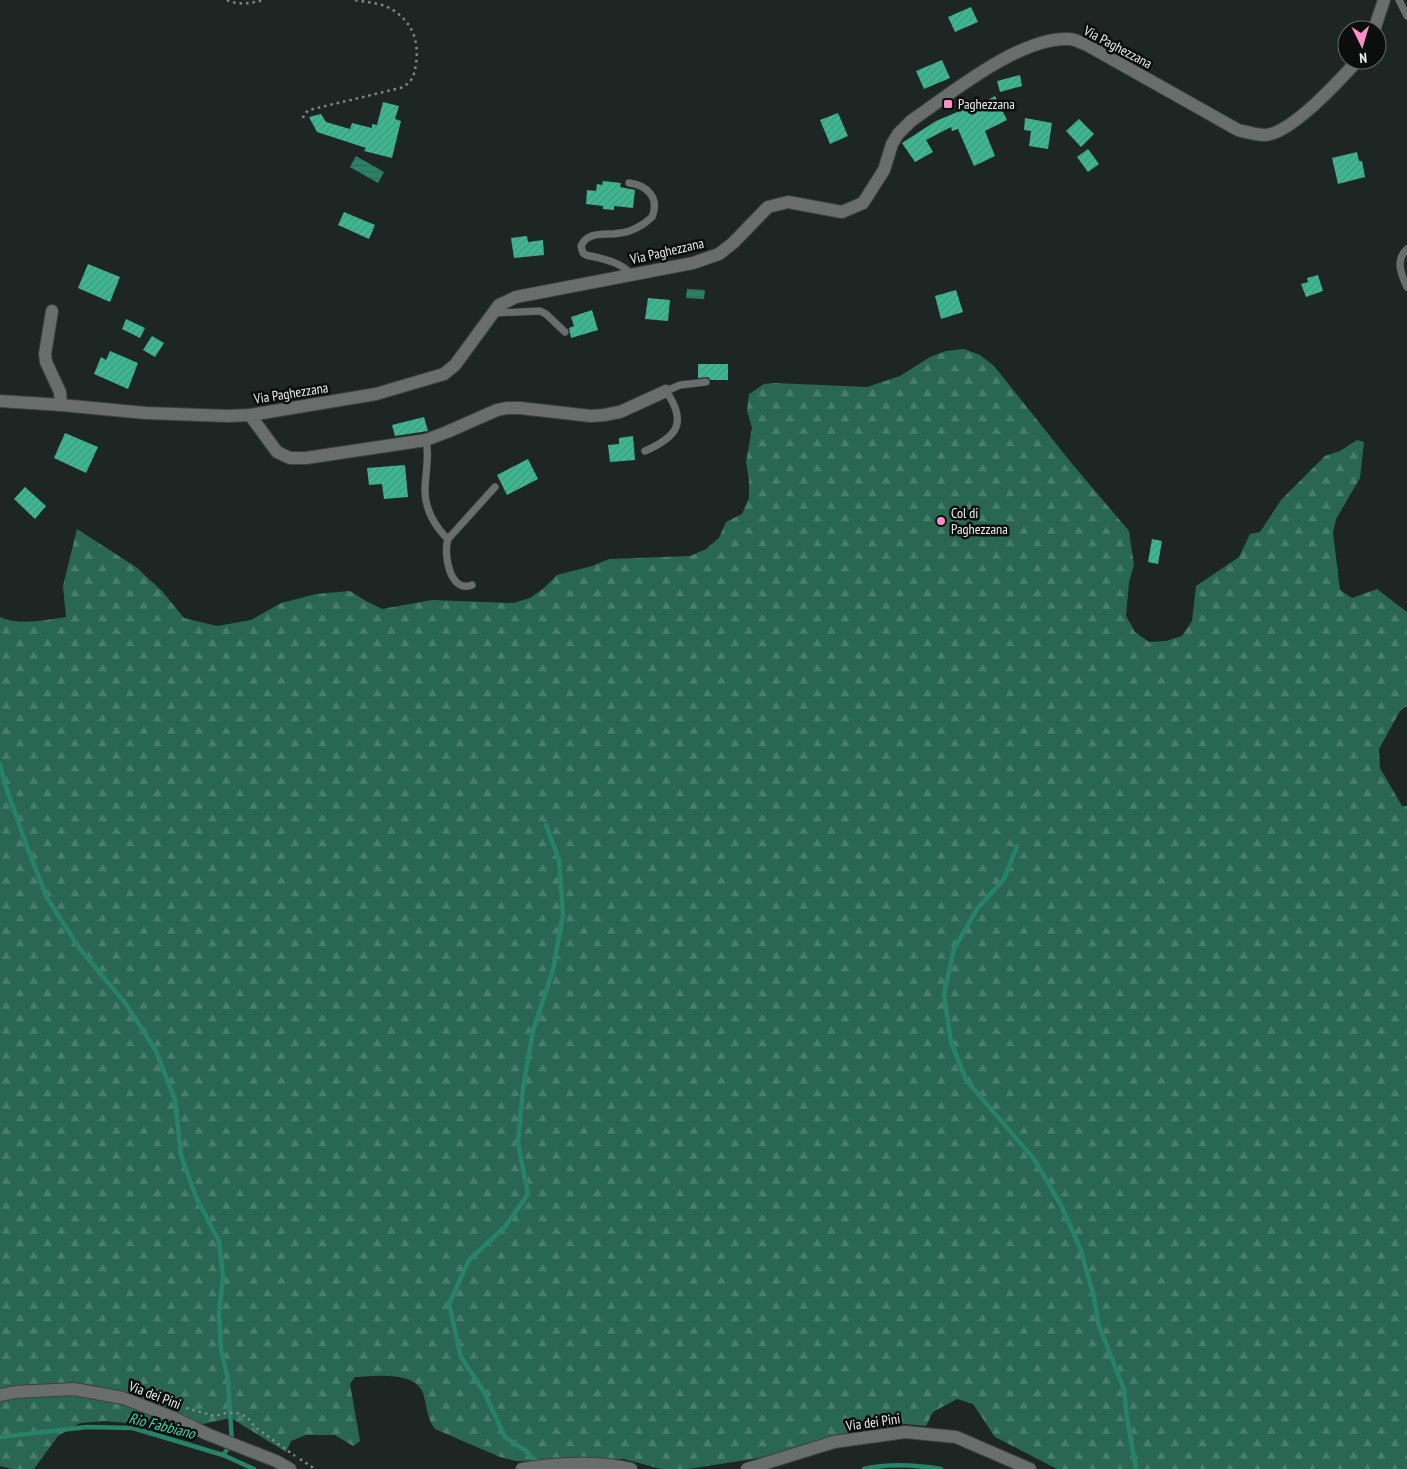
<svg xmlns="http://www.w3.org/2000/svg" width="1407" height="1469" viewBox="0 0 1407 1469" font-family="'PT Sans Narrow',sans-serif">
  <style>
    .forest { fill: url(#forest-firs) }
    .water { fill: url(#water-rules) }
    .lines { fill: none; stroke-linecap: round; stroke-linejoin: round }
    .stream { stroke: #278267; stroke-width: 4.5 }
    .building { fill: url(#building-hatch) }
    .service-casing { stroke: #3b423f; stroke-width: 8 }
    .minor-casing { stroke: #3b423f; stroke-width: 14 }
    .path { stroke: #818785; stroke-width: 2.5; stroke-dasharray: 2.5 4; stroke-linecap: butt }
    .service { stroke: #696d6b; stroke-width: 7 }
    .minor { stroke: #696d6b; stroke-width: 12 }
    .poi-dot { fill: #fa8fc6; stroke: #0b0e0d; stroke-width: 2 }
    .labels { text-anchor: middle; stroke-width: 5; stroke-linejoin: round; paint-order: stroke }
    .street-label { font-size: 14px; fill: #eaefed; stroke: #0b0e0d }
    .poi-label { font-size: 14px; fill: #eaefed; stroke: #0b0e0d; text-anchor: start }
    .water-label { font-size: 15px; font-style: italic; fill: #3adfb0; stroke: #0b0e0d }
  </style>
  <defs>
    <pattern id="forest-firs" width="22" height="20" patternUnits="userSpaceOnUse" patternTransform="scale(1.25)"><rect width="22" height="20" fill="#2a6753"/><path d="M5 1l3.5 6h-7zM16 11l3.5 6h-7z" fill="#497d6c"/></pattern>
    <pattern id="water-rules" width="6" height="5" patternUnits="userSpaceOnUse" patternTransform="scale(1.25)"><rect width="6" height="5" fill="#278267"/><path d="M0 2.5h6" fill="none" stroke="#356859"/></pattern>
    <pattern id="building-hatch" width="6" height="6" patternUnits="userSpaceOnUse" patternTransform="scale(1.25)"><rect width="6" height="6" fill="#3fb691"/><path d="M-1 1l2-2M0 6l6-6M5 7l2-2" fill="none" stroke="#419a7e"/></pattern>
  </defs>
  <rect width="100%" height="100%" fill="#1e2623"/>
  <path class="forest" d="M964 349 980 355 994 366 1073 465 1129 531 1134 565 1129 582 1126 616 1135 632 1149 642 1166 641 1182 636 1192 621 1196 586 1239 557 1250 534 1260 532 1281 500 1325 456 1340 451 1357 440 1364 442 1360 478 1336 519 1333 533 1340 590 1352 598 1377 589 1407 612V706L1400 711 1379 749 1380 768 1402 806H1407V1469H1057L995 1437 973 1404 957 1399 933 1412 926 1426 905 1424 854 1431 759 1458 688 1469H661L624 1459 516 1461 500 1457 435 1429C427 1419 427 1408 424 1396 418 1370 375 1376 355 1377L350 1384 360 1441 353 1446 335 1435H306L291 1441 286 1452 231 1418 184 1428 105 1421 80 1423 58 1436 34 1469H12L0 1466V617C19 626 46 620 66 617L63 586 77 529 136 567 162 591 184 618 217 626 251 620 281 603 316 594 350 591 366 601 382 609 432 600 513 603 530 598 544 588 557 575 592 566 609 559 690 556 706 549 719 538 726 522 742 514 749 498V480L746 462 752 428 747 411 749 394 764 384 775 383 867 387 900 376 930 357 946 351Z"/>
  <g class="water">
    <polygon points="356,156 384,172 378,183 350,167"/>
    <polygon points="687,289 705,290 704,299 686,298"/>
  </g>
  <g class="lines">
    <g class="stream">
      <polyline points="0,764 5,784 26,844 47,898 80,949 126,1004 156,1051 175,1100 181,1155 196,1197 219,1241 223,1276 219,1315 221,1349 228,1380 232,1443 223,1455"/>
      <polyline points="1017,846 1004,879 977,909 954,949 944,994 951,1042 966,1080 1034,1159 1061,1205 1080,1248 1093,1293 1099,1326 1124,1389 1127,1417 1136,1469"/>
      <polyline points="0,1437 87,1427 133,1428 223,1455 254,1469"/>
      <polyline points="540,1465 526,1451 505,1437 484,1392 461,1357 449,1304 469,1260 505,1227 528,1194 518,1143 523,1088 533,1031 553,970 563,915 559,860 546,825"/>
      <path d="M864 1469C890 1463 916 1465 941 1469"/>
    </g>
  </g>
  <g class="building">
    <polygon points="971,7 978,22 955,32 948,17"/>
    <polygon points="942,60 950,78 924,89 916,71"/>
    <polygon points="1020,75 1022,86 1000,92 997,81"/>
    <polygon points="995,96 1007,120 985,131 995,156 974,166 958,129 952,131 951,127 926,140 933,152 915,162 902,143 936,121 974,105 975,107"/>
    <polygon points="383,102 399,106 395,119 401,121 392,158 364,151 366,148 317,132 309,117 321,114 326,122 350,129 352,123 372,128 372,124 377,125"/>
    <polygon points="838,113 848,136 830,144 820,120"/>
    <polygon points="1025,118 1052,123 1048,149 1029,146 1031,131 1024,130"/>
    <polygon points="1079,119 1094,134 1081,147 1066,131"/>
    <polygon points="1088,149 1099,164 1088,172 1077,157"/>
    <polygon points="1357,152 1359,161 1362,161 1365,177 1338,184 1332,158"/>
    <polygon points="603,181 621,183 620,187 635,190 633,208 614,206 614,210 603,209 603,206 586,204 587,190 596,191 597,184 602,185"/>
    <polygon points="344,212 375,225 369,239 338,225"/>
    <polygon points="527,236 528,242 543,240 544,255 514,258 511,238"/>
    <polygon points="88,264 120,277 110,302 78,288"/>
    <polygon points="1318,275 1323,291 1306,297 1301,284 1308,282 1307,278"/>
    <polygon points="956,290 963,312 941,319 935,296"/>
    <polygon points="648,298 670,300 668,321 645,319"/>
    <polygon points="592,310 598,330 571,338 569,328 574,326 571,317"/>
    <polygon points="126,319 145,328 140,338 122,329"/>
    <polygon points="152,336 164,343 155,357 143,350"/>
    <polygon points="110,351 138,363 128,389 94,374 101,357 106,360"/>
    <polygon points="698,364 728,364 728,380 711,380 708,377 698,378"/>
    <polygon points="424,417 428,431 395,436 392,425"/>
    <polygon points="65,433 98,447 86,473 54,458"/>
    <polygon points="633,436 635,460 610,462 608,445 619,444 619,438"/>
    <polygon points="528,459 538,479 507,495 497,475"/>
    <polygon points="405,465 408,497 384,499 382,484 369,485 367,468"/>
    <polygon points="25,487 46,506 35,519 14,499"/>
    <polygon points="1152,539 1162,541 1158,564 1148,562"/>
  </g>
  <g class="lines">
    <defs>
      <g id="service">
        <polyline points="1399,0 1407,16"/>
        <path d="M629 183C647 185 660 198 652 217 644 225 631 232 620 233 606 236 588 230 581 246L583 253 586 255C603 259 620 261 632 275"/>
        <path d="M1407 249C1395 260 1401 274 1407 287"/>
        <polyline points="494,313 540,311 546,314 565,332"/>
        <path d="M426 440C430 457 425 473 425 491 425 509 435 527 448 539"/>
        <path d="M645 451C677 437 688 423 666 391L680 385 706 382"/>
        <path d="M472 585C450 594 443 554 448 539L495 487"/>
      </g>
      <g id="minor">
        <polyline points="1374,30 1384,0"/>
        <polyline points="52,311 45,354 46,362 60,392 61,405"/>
        <path d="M0 401 61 405 146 413 228 416 250 415 376 394 444 374 455 365 499 305 516 297 693 263 719 254 733 243 768 207 788 202 842 212 863 203 884 170 892 144 898 134 911 121C950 94 1021 36 1069 39 1075 39 1081 43 1087 45L1238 130C1246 132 1257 135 1265 135 1291 134 1340 80 1358 60"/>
        <polyline points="250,415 277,452 290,458 306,458 426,440 447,432 497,410 507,408 520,408 591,416 604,415 620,412 666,391"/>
        <polyline points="0,1395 16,1392 74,1389 123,1398 172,1417 207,1434 276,1461 290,1469"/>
        <path d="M522 1469C555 1463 599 1461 631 1469"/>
        <polyline points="747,1469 834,1442 905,1432 956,1437 1030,1469"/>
      </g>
    </defs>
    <use href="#service" class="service-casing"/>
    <use href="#minor" class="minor-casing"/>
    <g class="path">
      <path d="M227 0C240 6 251 3 264 0"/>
      <path d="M303 118 304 114 309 110 400 88C412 83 414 77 416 64 419 41 413 23 393 10 382 3 366 2 354 0"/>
      <polyline points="186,1408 215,1416 226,1413 237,1413 247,1417 255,1427 295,1456"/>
      <polyline points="300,1459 315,1469"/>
    </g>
    <use href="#service" class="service"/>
    <use href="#minor" class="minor"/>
  </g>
  <g class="poi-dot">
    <rect x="943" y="99" width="10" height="10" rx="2.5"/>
    <circle cx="941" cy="521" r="5"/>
  </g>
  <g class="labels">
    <g class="street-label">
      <text transform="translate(1118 47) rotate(28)" y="5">Via Paghezzana</text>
      <text transform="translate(667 251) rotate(-13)" y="5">Via Paghezzana</text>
      <text transform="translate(291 393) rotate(-9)" y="5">Via Paghezzana</text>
      <text transform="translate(155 1395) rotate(21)" y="5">Via dei Pini</text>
      <text transform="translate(873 1422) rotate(-8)" y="5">Via dei Pini</text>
    </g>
    <g class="poi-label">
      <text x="958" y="109">Paghezzana</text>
      <text x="951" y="518">Col di<tspan x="951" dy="16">Paghezzana</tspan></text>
    </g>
    <g class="water-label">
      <text transform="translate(162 1426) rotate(14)" y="5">Rio Fabbiano</text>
    </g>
  </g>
  <g transform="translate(1362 45) rotate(175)"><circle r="24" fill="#0b0e0d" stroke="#646867"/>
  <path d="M0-4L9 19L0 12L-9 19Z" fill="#fa8fc6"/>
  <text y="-8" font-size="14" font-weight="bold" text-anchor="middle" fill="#eaefed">N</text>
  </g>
</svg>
